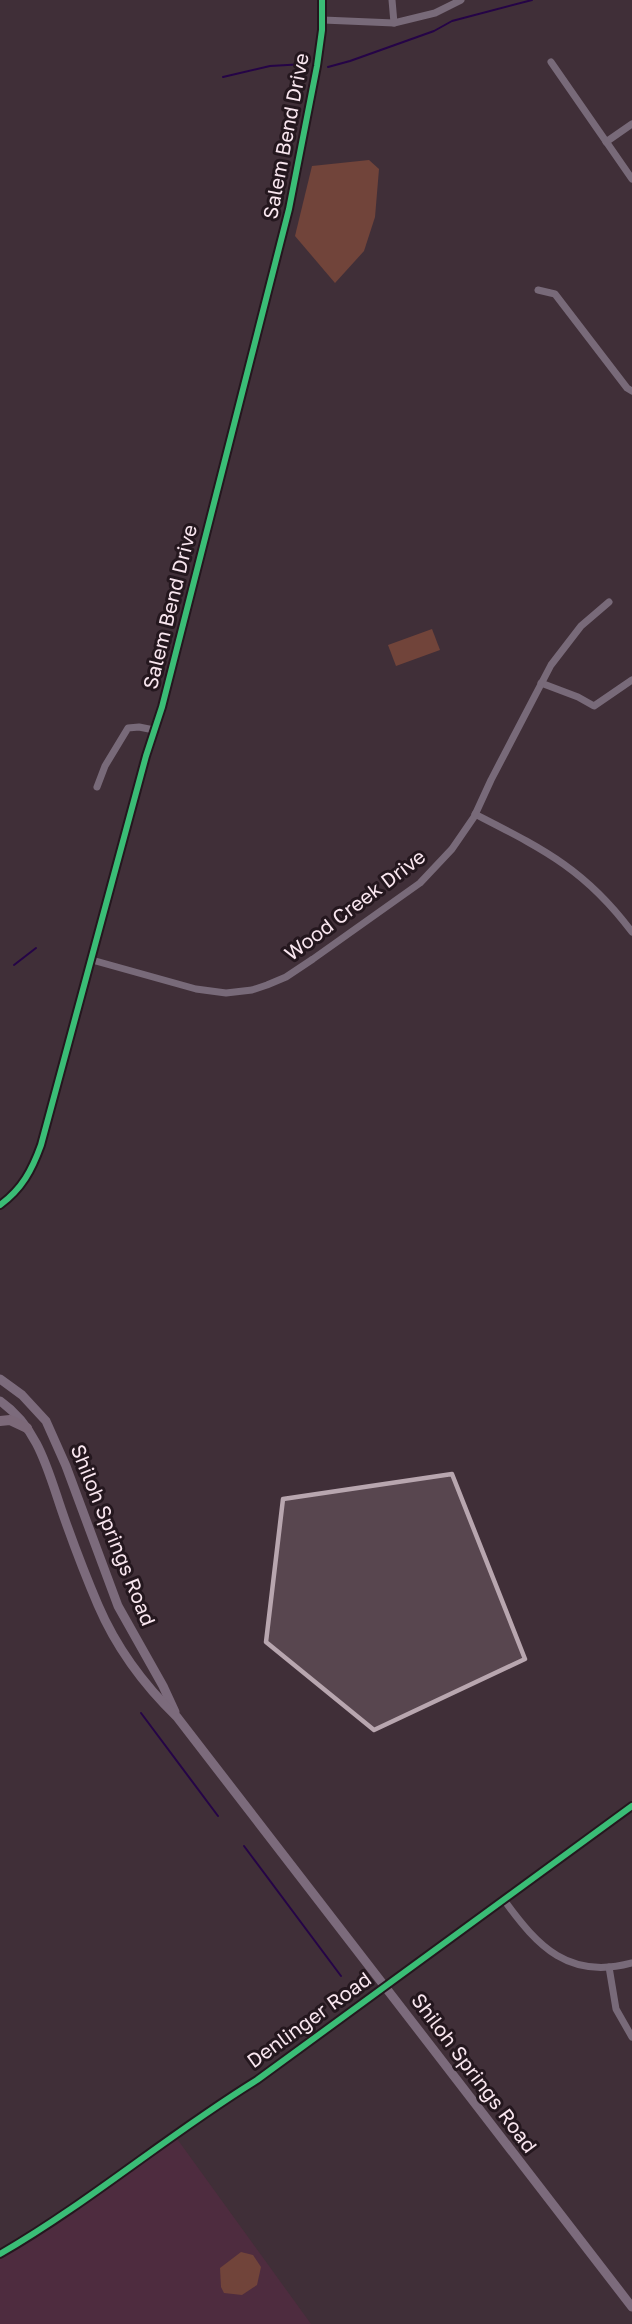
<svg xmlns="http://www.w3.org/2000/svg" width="632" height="2324" viewBox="0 0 632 2324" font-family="'Golos Text',sans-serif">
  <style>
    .built { fill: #4e2c3f }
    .green { fill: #71443a }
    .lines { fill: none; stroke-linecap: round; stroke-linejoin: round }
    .stream { stroke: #250447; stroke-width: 2 }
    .minor { stroke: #786a79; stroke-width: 7 }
    .tertiary { stroke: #786a79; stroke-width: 8 }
    .secondary { stroke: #7c6b7c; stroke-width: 9 }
    .primary { stroke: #7c6979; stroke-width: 10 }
    .cycleway-casing { stroke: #24171e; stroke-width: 10 }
    .cycleway { stroke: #3abd76; stroke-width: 6 }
    .marked { fill: #b8a6af; fill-opacity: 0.2; stroke: #b8a6af; stroke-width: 4.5; stroke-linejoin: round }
    .labels { text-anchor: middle; stroke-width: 6; stroke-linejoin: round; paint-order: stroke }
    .street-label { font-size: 20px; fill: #f9e6ef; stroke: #24171e }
  </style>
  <rect width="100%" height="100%" fill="#402f38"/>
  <polygon class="built" points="175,2136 311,2324 0,2324 0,2254"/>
  <g class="green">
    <polygon points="369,160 379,169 375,217 364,251 335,283 295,236 312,166"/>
    <polygon points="432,629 440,650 396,666 388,645"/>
    <polygon points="241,2252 253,2255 261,2267 257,2285 242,2295 224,2293 221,2287 220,2268"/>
  </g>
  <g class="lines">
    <g class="stream">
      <polyline points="328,67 350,61 434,31 452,21 532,0"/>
      <polyline points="223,77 270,66 305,64"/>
      <polyline points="14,965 36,948"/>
      <polyline points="141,1713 218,1816"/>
      <polyline points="244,1846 341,1976"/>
    </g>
    <g class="minor">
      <polyline points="392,0 394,23"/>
      <polyline points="323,20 394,23 435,13 461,0"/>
      <polyline points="551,62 632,179"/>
      <polyline points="606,142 632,124"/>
      <polyline points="538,290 555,294 627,388 632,391"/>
      <polyline points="541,683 578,697 594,706 632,680"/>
      <polyline points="97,787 105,766 128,728 139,727 154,730"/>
      <path d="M475 814C543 849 585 869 632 932"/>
      <polyline points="92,960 196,989 226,993 252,990 267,985 286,977 313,959 420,883 452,849 474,817 491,780 551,665 581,626 609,602"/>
      <path d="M504 1900C538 1947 569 1980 632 1963"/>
      <polyline points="609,1967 616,2009 632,2037"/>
    </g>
    <g class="tertiary">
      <path d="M0 1205C22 1189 32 1170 41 1145L146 756 162 707 289 209 317 66 322 30V0"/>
      <path d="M0 2254C90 2202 169 2134 257 2080L632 1806"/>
    </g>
    <g class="secondary">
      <polyline points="0,1379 22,1395 46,1421 66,1466 118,1606 163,1686 175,1712"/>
      <path d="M0 1401C41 1430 49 1476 65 1520 75 1548 86 1577 98 1605 116 1647 144 1685 177 1717L632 2307"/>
    </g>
    <polyline class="primary" points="0,1421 10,1420 27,1428"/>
    <defs>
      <g id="cycleway">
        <path d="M0 1205C22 1189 32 1170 41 1145L146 756 162 707 289 209 317 66 322 30V0"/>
        <path d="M0 2254C90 2202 169 2134 257 2080L632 1806"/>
      </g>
    </defs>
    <use href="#cycleway" class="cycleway-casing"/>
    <use href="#cycleway" class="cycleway"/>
  </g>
  <path class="marked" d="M452 1474 525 1659 374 1730 266 1642 283 1499Z"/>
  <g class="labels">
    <g class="street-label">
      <text transform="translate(286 136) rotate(-79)" y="7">Salem Bend Drive</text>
      <text transform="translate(170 607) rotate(-76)" y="7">Salem Bend Drive</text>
      <text transform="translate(355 905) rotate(-37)" y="7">Wood Creek Drive</text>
      <text transform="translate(113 1535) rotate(68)" y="7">Shiloh Springs Road</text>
      <text transform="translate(309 2020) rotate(-36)" y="7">Denlinger Road</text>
      <text transform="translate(474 2073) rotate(53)" y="7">Shiloh Springs Road</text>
    </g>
  </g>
</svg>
